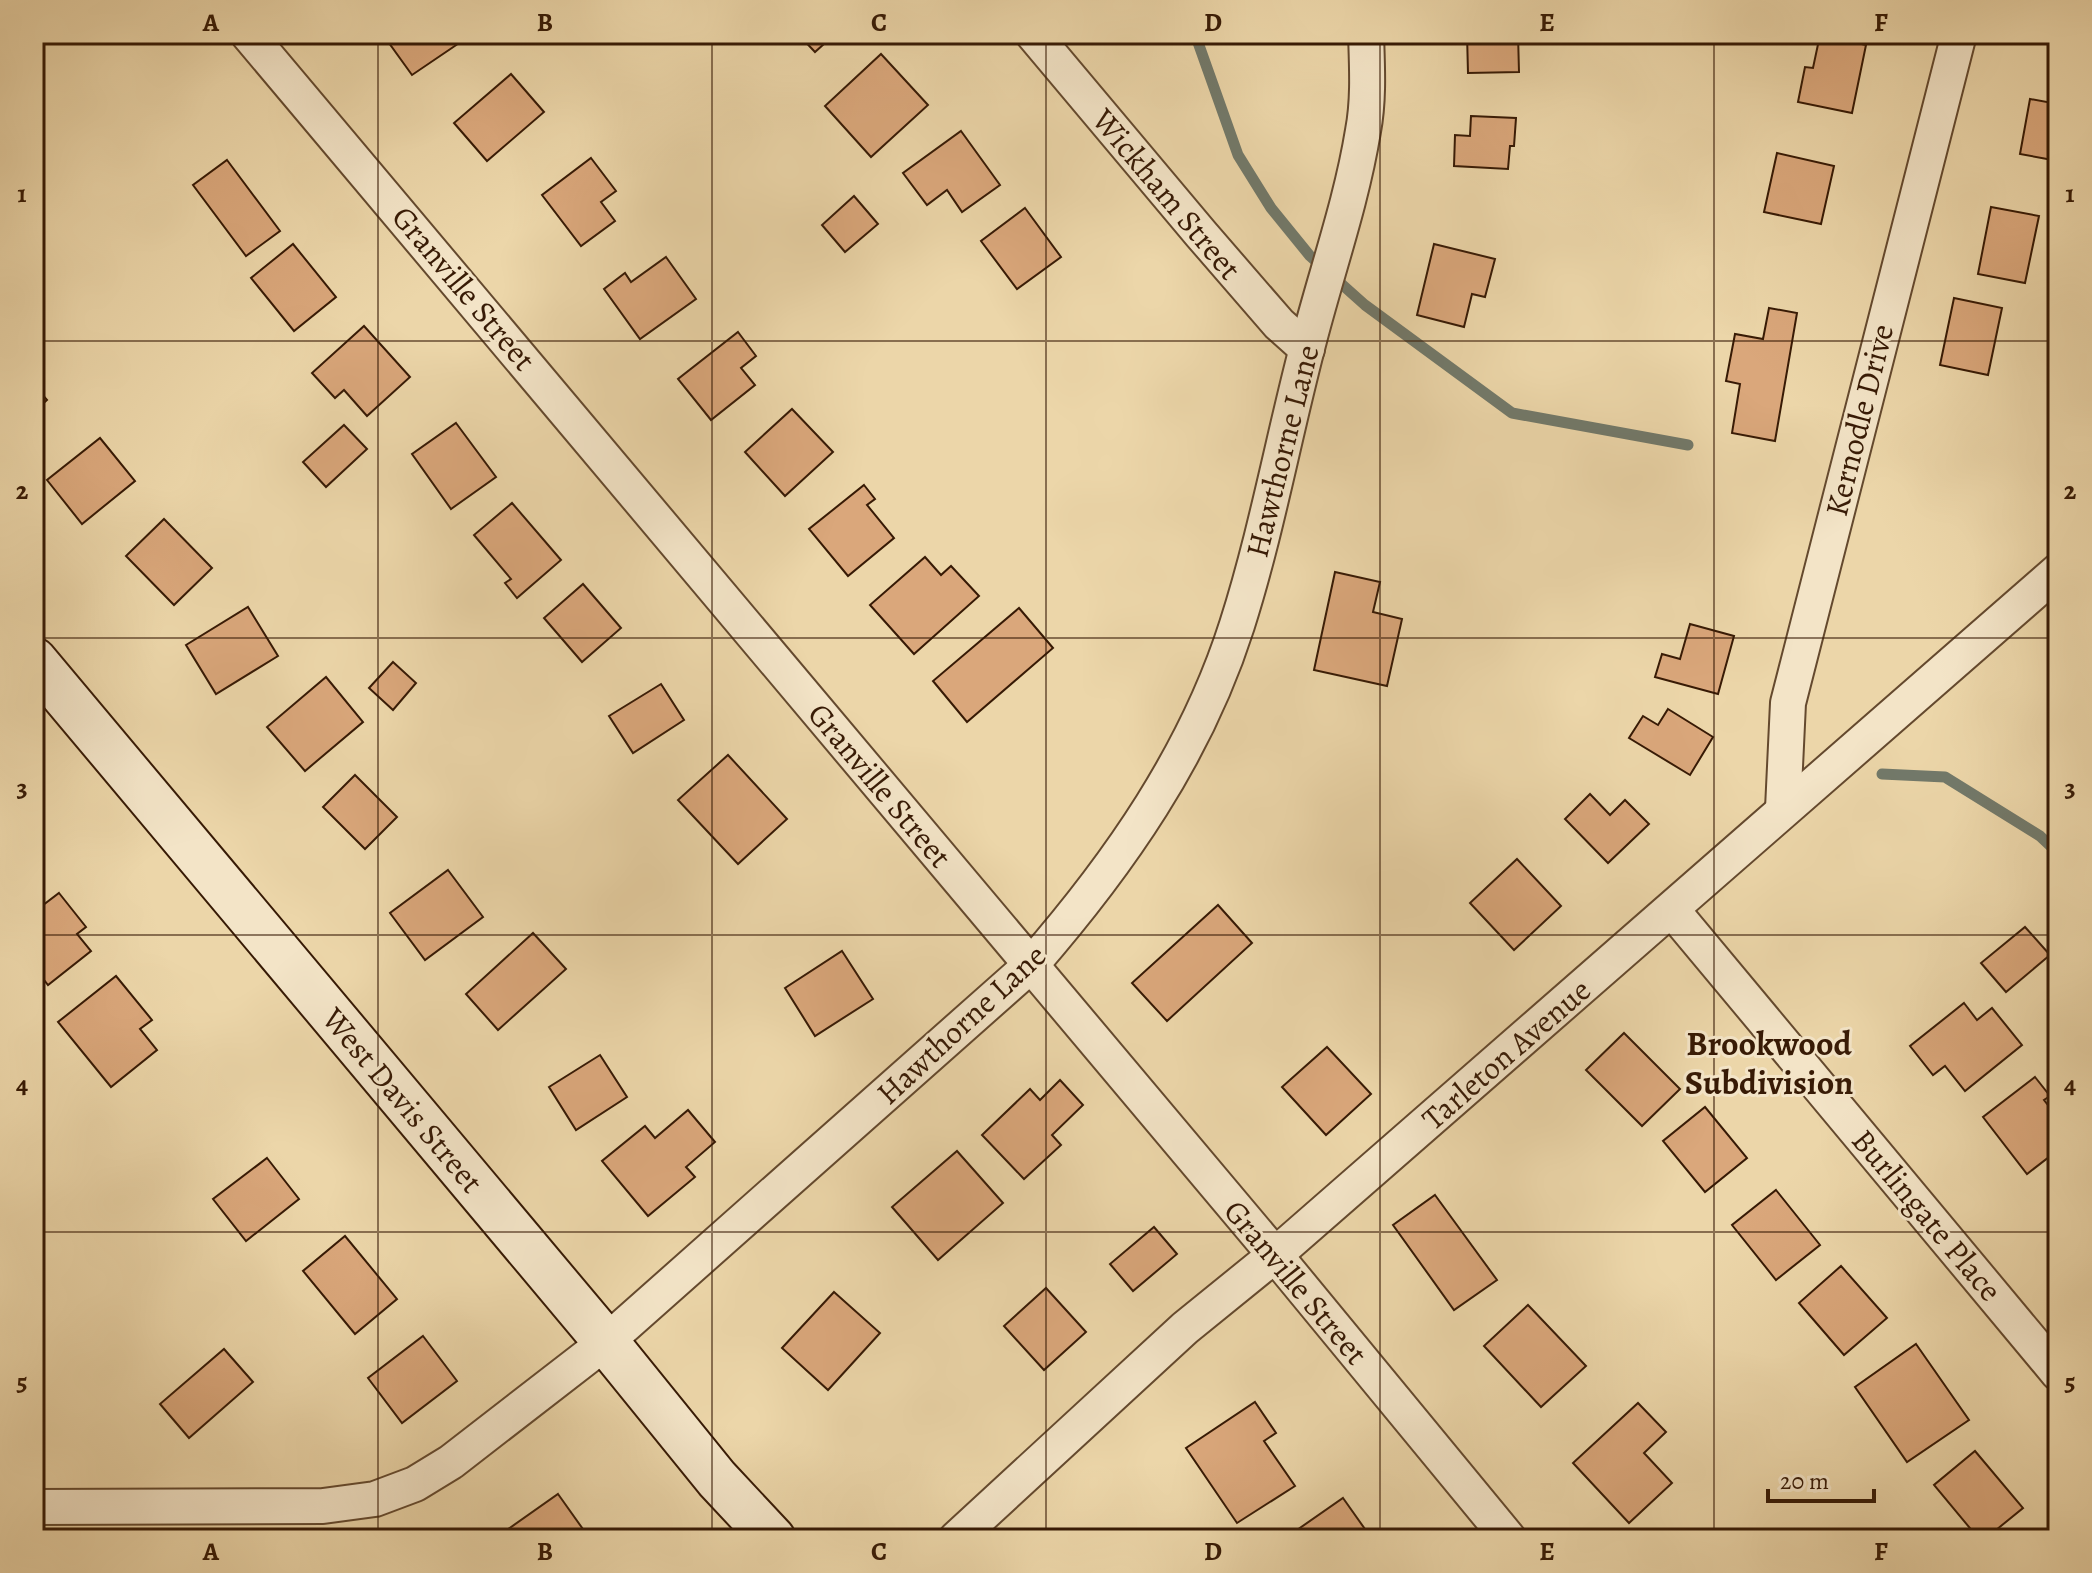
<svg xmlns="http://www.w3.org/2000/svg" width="2092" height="1573" viewBox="0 0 2092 1573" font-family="Alegreya,serif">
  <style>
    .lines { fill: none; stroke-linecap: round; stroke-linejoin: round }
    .stream { stroke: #72796a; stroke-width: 11 }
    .building { fill: #daa77b; stroke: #371a05; stroke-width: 2 }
    .street-casing { stroke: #64492e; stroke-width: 38 }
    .secondary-casing { stroke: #371a05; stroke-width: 48 }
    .street { stroke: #f3e4c7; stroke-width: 34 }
    .secondary { stroke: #f3e4c7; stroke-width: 44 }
    .grid { fill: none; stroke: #371a05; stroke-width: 2; stroke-opacity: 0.55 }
    .labels { text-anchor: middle; stroke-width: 6; stroke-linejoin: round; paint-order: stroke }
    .street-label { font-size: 32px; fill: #371a05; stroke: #f3e4c7 }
    .neighbourhood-label { font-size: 34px; font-weight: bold; fill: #371a05; stroke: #f3e4c7 }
    .neatline { fill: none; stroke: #371a05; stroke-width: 3 }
    .grid-label { font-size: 26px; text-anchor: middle; font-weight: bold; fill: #371a05 }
  </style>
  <rect width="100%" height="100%" fill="#ecd6a9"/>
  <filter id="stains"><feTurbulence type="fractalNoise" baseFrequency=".0025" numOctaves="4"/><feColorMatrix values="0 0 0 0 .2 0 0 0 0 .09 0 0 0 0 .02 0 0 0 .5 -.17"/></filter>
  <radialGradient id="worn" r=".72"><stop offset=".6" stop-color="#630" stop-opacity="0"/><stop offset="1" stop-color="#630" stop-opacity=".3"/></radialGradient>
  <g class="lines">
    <g class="stream">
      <polyline points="1195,34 1238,155 1271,208 1310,256 1365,305 1512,413 1688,445"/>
      <polyline points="1882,774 1945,777 2040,836 2058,853"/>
    </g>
  </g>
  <g class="building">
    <polygon points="34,34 56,34 38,50 34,45"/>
    <polygon points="388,34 466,34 468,37 412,75 384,36"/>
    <polygon points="798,34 835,34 815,52"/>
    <polygon points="1467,34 1518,34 1519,72 1468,73"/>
    <polygon points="1820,35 1866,45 1852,113 1798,102 1805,67 1813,68"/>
    <polygon points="881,54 928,105 871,157 825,106"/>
    <polygon points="511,74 544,112 487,161 454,123"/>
    <polygon points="2030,99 2058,104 2058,161 2020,154"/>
    <polygon points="1471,116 1516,118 1514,146 1510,146 1508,169 1454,166 1455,135 1470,136"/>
    <polygon points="961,131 1000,185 962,212 947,190 927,205 903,173"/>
    <polygon points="1777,153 1834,166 1821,224 1764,212"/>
    <polygon points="591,158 616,191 601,202 615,221 581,246 542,195"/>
    <polygon points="227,160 280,231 246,256 193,185"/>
    <polygon points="854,196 878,224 845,252 822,225"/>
    <polygon points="1991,207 2039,216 2025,283 1978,274"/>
    <polygon points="1025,208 1061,257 1017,289 981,241"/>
    <polygon points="293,244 336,297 294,331 251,278"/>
    <polygon points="1434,244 1495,259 1485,297 1472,294 1464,327 1417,315"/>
    <polygon points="666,257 696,299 640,339 604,289 625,273 631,282"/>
    <polygon points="1954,298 2002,308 1988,375 1940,365"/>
    <polygon points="1769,308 1797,313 1775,441 1732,433 1740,384 1726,381 1735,334 1763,339"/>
    <polygon points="364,326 410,377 367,416 344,390 335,398 312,373"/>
    <polygon points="738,332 756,356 741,368 755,385 711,420 678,379"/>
    <polygon points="34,385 47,400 34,412"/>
    <polygon points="792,409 833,452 785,496 745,452"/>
    <polygon points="456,423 496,477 451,509 412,454"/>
    <polygon points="344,425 367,449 326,487 303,462"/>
    <polygon points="100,438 135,481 82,524 47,480"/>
    <polygon points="864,485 875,499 867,505 894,538 848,576 809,529"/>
    <polygon points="512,503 561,560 517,598 505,583 511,579 474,535"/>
    <polygon points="164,519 212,568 174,605 126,556"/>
    <polygon points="925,557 941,575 951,566 979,596 914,654 870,605"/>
    <polygon points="1335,572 1380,582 1373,612 1402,619 1387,686 1314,670"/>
    <polygon points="583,584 621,628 582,662 544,618"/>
    <polygon points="248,607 278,656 216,694 186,645"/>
    <polygon points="1019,608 1053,648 967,722 933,681"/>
    <polygon points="1690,624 1734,636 1718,694 1655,677 1662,654 1680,659"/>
    <polygon points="393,662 416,683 393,710 369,688"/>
    <polygon points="326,677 363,722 305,771 267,727"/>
    <polygon points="661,684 684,720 633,753 609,716"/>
    <polygon points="1668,709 1713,737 1690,775 1629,738 1643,716 1658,725"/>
    <polygon points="728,755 787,819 738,864 678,800"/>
    <polygon points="355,775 397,817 365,849 323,807"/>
    <polygon points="1590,794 1610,815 1625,800 1649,824 1608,863 1565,819"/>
    <polygon points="1517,859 1561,906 1514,950 1470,903"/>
    <polygon points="448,870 483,917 425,960 390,913"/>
    <polygon points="59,893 86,927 77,934 91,951 48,985 34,967 34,912"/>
    <polygon points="1218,905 1252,943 1167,1021 1132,983"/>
    <polygon points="2025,927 2050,955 2006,992 1981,963"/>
    <polygon points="533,933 566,969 498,1030 466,994"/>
    <polygon points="842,951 873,999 815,1036 785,988"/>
    <polygon points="116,976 152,1020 140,1029 157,1050 111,1087 58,1022"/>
    <polygon points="1964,1003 1977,1020 1992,1008 2022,1045 1965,1091 1945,1066 1933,1075 1910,1046"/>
    <polygon points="1624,1033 1680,1089 1642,1126 1586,1070"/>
    <polygon points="1327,1047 1371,1094 1326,1135 1282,1087"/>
    <polygon points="600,1055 627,1097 576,1130 549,1087"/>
    <polygon points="2035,1077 2050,1096 2044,1100 2058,1118 2058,1150 2027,1174 1983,1117"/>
    <polygon points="1060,1080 1083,1105 1052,1135 1061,1145 1024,1179 982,1135 1030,1089 1040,1100"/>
    <polygon points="1705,1107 1747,1158 1705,1192 1663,1141"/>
    <polygon points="688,1110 715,1142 686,1167 695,1177 648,1216 602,1161 645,1126 655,1138"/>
    <polygon points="957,1151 1003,1203 938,1260 892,1207"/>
    <polygon points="267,1158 299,1199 246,1241 213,1199"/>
    <polygon points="1776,1190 1820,1245 1776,1280 1732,1225"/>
    <polygon points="1435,1195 1497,1280 1454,1310 1393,1225"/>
    <polygon points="1154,1227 1177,1254 1133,1291 1110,1264"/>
    <polygon points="345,1236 397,1299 355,1334 303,1271"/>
    <polygon points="1841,1266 1887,1318 1844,1355 1799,1303"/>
    <polygon points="1046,1288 1086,1332 1044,1370 1004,1326"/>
    <polygon points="834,1292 880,1333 828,1390 782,1348"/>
    <polygon points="1528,1305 1586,1366 1541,1407 1484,1346"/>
    <polygon points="423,1336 457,1381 402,1423 368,1378"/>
    <polygon points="1916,1344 1969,1420 1907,1462 1855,1387"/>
    <polygon points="224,1349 253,1382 189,1438 160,1404"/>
    <polygon points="1255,1402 1276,1433 1264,1441 1295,1486 1237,1523 1186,1448"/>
    <polygon points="1638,1403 1666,1432 1644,1453 1672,1483 1629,1523 1573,1463"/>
    <polygon points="1975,1451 2023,1508 1985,1539 1979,1539 1934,1485"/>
    <polygon points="558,1494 590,1539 494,1539"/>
    <polygon points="1343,1498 1372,1539 1284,1539"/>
  </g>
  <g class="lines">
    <defs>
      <g id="street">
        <polyline points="248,34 1275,1255 1509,1539"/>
        <polyline points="1033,34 1201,234 1279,324 1307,349"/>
        <polyline points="1783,809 1788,703 1959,34"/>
        <polyline points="1672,910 2058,1373"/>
        <path d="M34 1507 323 1506 375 1499 415 1484 451 1462 606 1342 1031 965C1119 864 1196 754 1237 625 1266 534 1283 440 1307 348 1325 276 1351 205 1363 131 1369 99 1367 66 1366 34"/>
        <polyline points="956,1539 1185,1328 1275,1255 2058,571"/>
      </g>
      <polyline id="secondary" points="34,660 606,1342 717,1479 773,1539"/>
    </defs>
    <use href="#street" class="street-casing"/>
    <use href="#secondary" class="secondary-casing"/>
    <use href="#street" class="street"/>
    <use href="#secondary" class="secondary"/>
  </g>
  <path class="grid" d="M378 34V1539M712 34V1539M1046 34V1539M1380 34V1539M1714 34V1539M34 341H2058M34 638H2058M34 935H2058M34 1232H2058"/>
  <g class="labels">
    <g class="street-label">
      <text transform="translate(1167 194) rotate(50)" y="11">Wickham Street</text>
      <text transform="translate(464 288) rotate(50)" y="11">Granville Street</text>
      <text transform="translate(1859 420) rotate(-76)" y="11">Kernodle Drive</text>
      <text transform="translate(1282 451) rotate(-76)" y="11">Hawthorne Lane</text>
      <text transform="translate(880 785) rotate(50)" y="11">Granville Street</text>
      <text transform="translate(961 1024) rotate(-43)" y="11">Hawthorne Lane</text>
      <text transform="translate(1506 1054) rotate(-41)" y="11">Tarleton Avenue</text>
      <text transform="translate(403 1100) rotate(50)" y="11">West Davis Street</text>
      <text transform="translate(1927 1215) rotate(50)" y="11">Burlingate Place</text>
      <text transform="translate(1296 1282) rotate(50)" y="11">Granville Street</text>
    </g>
    <g class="neighbourhood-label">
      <text x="1769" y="1055">Brookwood<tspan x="1769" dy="39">Subdivision</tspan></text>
    </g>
  </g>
  <rect width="2092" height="1573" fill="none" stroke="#ecd6a9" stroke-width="88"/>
  <path d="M1768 1489v12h106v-12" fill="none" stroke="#371a05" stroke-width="4"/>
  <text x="1780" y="1489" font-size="24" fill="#371a05" stroke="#f3e4c7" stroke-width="6" paint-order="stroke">20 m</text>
  <rect x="44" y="44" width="2004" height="1485" class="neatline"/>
  <g class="grid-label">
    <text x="211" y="31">A</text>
    <text x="545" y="31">B</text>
    <text x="879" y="31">C</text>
    <text x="1213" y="31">D</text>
    <text x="1547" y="31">E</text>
    <text x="1881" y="31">F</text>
    <text x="22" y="202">1</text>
    <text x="2070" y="202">1</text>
    <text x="22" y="499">2</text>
    <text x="2070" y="499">2</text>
    <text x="22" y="796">3</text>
    <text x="2070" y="796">3</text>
    <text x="22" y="1093">4</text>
    <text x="2070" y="1093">4</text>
    <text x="22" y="1390">5</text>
    <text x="2070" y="1390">5</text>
    <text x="211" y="1560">A</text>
    <text x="545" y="1560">B</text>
    <text x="879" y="1560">C</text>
    <text x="1213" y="1560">D</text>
    <text x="1547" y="1560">E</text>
    <text x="1881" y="1560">F</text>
  </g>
  <rect width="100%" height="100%" filter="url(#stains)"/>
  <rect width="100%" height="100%" fill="url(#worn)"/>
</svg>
